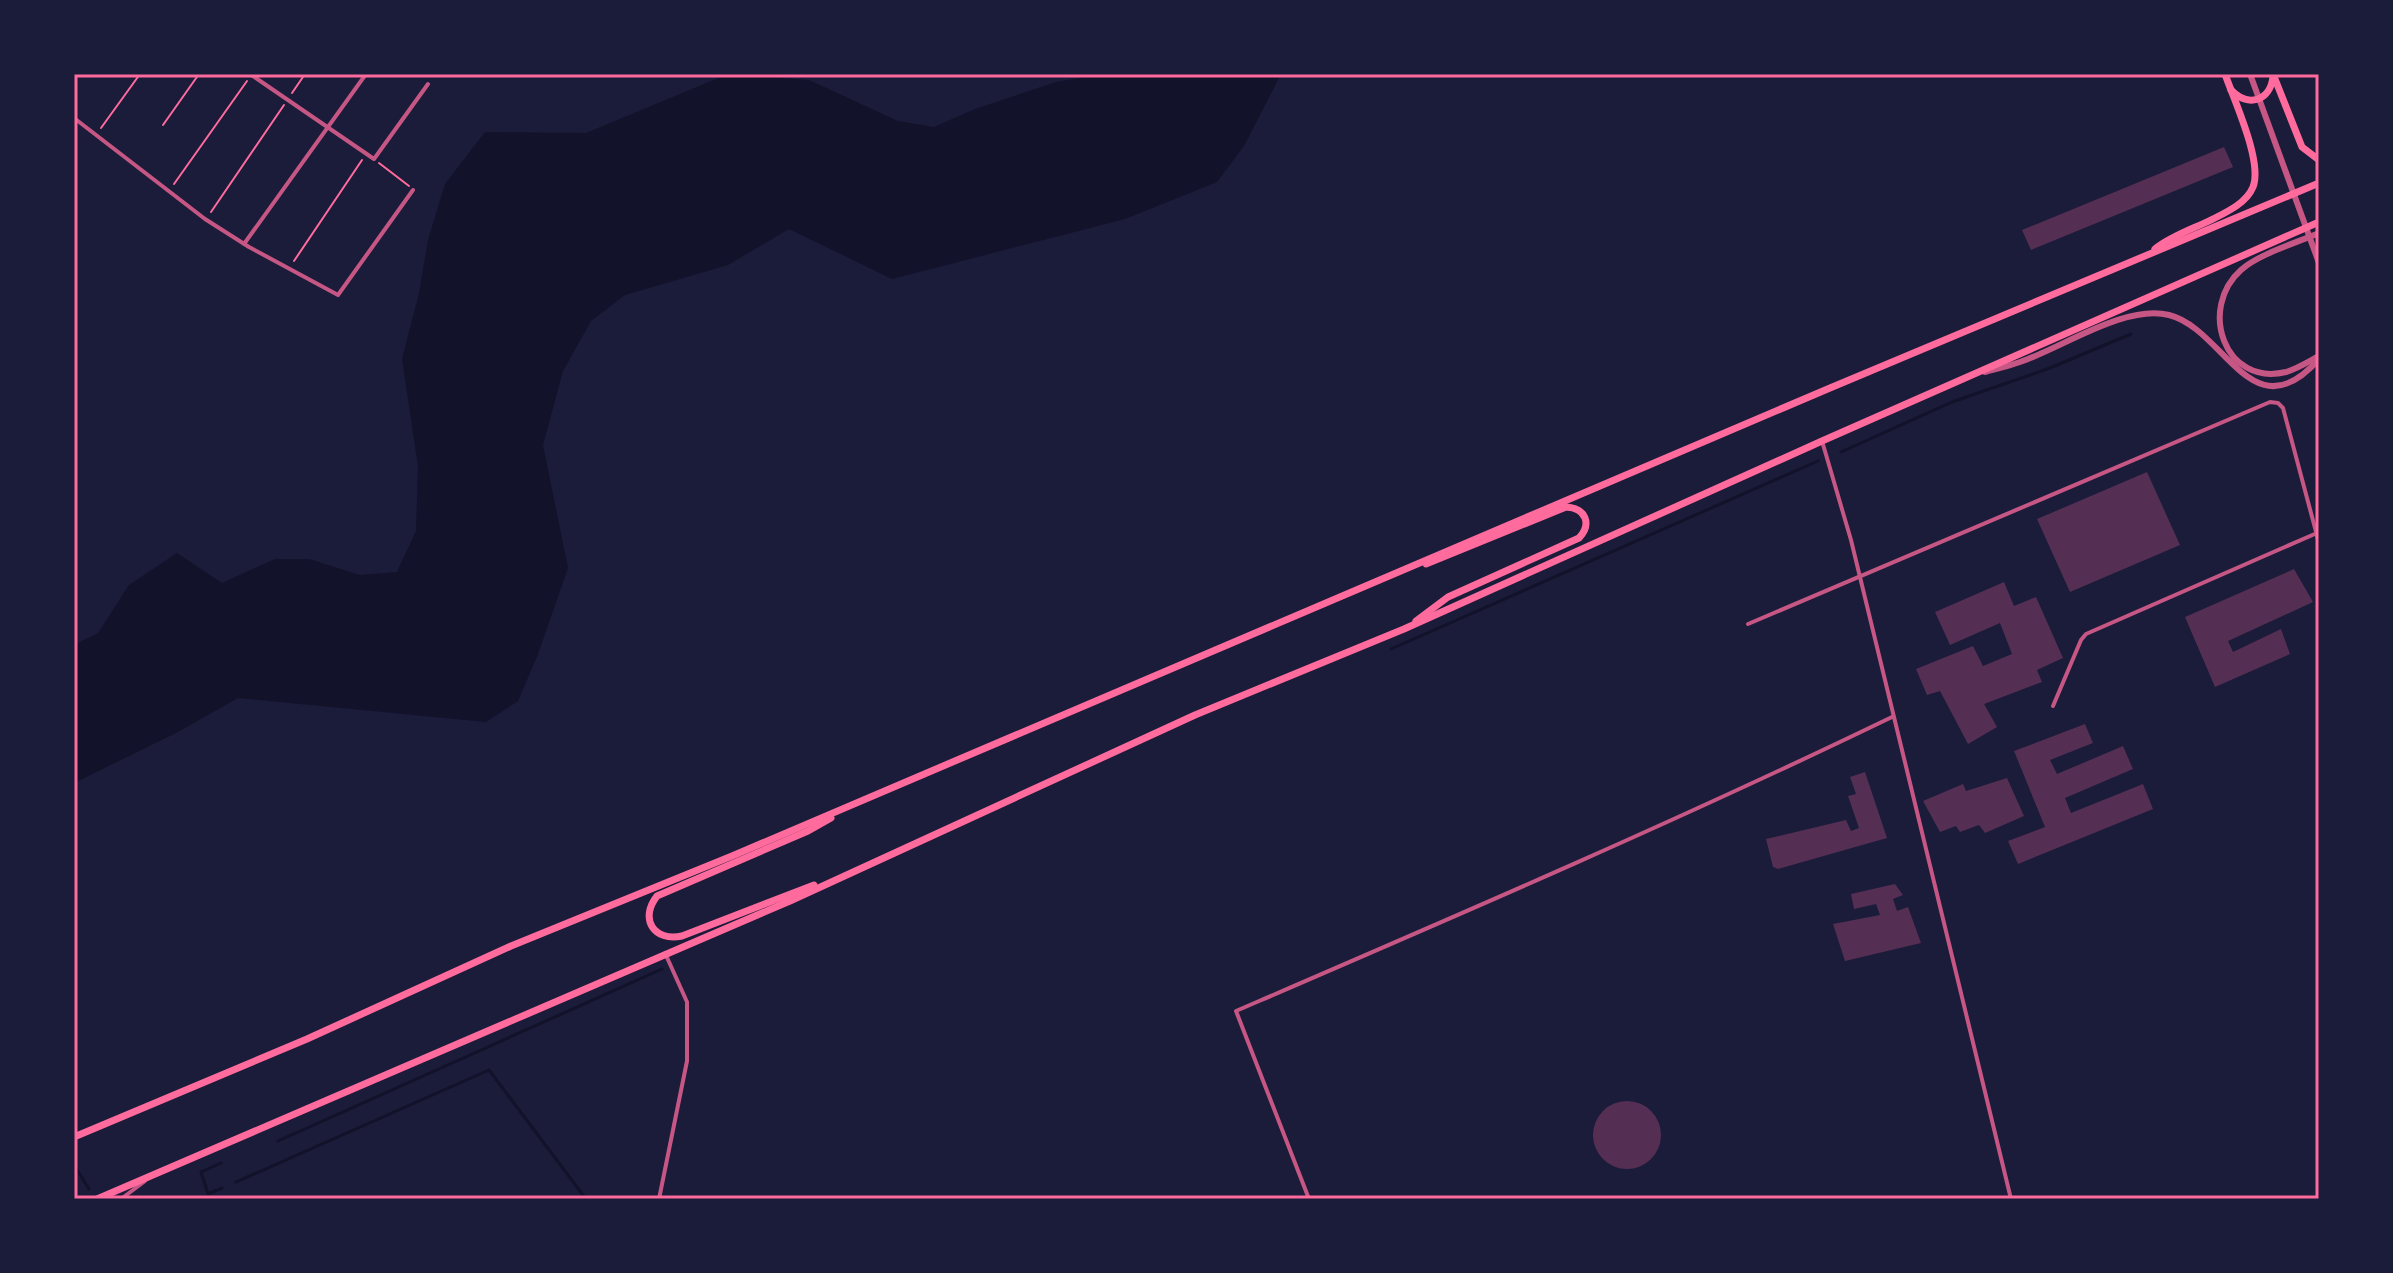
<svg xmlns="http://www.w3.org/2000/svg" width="2393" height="1273" viewBox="0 0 2393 1273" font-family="'Golos Text',sans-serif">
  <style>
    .water { fill: #12122b }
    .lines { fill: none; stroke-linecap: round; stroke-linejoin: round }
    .stream { stroke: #12122b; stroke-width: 3 }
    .building { fill: #542f53 }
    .path { stroke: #ff6b9d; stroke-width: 2 }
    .minor { stroke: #c65784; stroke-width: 4 }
    .tertiary { stroke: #c65784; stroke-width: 6 }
    .primary { stroke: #ff6b9d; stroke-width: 7 }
    .neatline { fill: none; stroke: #ff6b9d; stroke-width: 3 }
  </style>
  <rect width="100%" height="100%" fill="#1b1b3a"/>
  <polygon class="water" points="728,74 809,80 898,121 934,127 975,109 1056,82 1104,74 1281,74 1244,146 1217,182 1125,219 892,279 789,229 728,265 625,295 591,321 563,371 543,445 568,568 538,654 518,701 486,722 238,698 176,733 74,783 74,645 98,633 129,585 177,553 222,583 275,559 309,559 360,575 397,572 416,531 418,467 402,359 419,293 428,240 445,184 485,132 586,133"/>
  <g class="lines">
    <g class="stream">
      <polyline points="1841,452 1952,402 2050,368 2131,334"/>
      <polyline points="1391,649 1818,461"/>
      <polyline points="278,1141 662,969"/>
      <polyline points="221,1163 201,1172 208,1194 222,1188"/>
      <polyline points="74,1165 89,1189"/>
      <polyline points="236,1182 489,1070 586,1199"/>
    </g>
  </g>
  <g class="building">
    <polygon points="2224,147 2233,167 2031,250 2022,230"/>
    <polygon points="2147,472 2180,545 2070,592 2037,519"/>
    <polygon points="2294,569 2313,602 2228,641 2233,652 2281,629 2290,654 2215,687 2185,617"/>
    <polygon points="2004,582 2014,606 2036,597 2063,658 2037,670 2042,682 1984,704 1997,727 1968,744 1940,691 1927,695 1916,669 1973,646 1983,666 2012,654 2000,623 1950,645 1935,612"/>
    <polygon points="2085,724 2093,743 2050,760 2057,774 2123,746 2133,769 2065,798 2071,813 2143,784 2153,809 2018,864 2008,841 2045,827 2014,751"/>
    <polygon points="1865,772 1887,838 1778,869 1773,867 1766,839 1846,820 1851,831 1859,828 1848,796 1856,794 1850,777"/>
    <polygon points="2007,778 2024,816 1985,833 1979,825 1960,832 1956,826 1940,832 1923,801 1963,784 1966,791"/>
    <polygon points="1895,884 1903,895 1893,899 1897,911 1908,907 1921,943 1845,961 1833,924 1880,915 1876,904 1854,909 1851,894"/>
    <circle cx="1627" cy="1135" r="34"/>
  </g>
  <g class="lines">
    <g class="path">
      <polyline points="292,93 305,74"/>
      <polyline points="163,125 199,74"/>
      <polyline points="101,128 140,74"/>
      <polyline points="379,163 409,186"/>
      <polyline points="174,184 247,81"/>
      <polyline points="211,212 284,105"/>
      <polyline points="294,261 362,160"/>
    </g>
    <g class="minor">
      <polyline points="250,74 374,159 428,84"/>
      <polyline points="74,118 205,219 249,247 338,295 413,190"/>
      <polyline points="244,244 366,74"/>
      <polyline points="1822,441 1851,540 2011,1199"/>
      <polyline points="1748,624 2270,402 2278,403 2283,408 2319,543"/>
      <polyline points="2053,706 2081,640 2086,634 2317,533"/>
      <polyline points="121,1199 145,1181"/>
      <polyline points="659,1199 687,1061 687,1002 665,953"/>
      <path d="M1309 1199 1236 1011C1456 916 1677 821 1892 717"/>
    </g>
    <g class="tertiary">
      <polyline points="2250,74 2319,263"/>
      <path d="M2319 233C2296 243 2259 254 2241 270 2198 308 2224 387 2286 372 2297 369 2308 362 2319 356"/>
      <path d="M1985 372C1996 369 2009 366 2020 362 2062 348 2125 304 2169 315 2225 329 2252 435 2319 359"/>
    </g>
    <g class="primary">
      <polyline points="2273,74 2302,147 2319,160"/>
      <path d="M2231 90C2248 108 2270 101 2273 77"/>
      <path d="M2155 249C2172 235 2196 228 2215 218 2229 211 2247 202 2253 187 2263 162 2234 100 2225 74"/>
      <path d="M1416 621 1448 597 1579 538C1592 524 1586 508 1566 507L1426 564"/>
      <path d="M814 885 682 936C654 942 639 919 657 896L808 831 831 818"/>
      <polyline points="74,1137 307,1039 511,946 732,856 1830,388 2319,183"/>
      <polyline points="97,1199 790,901 1195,715 1404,629 1822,441 2319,222"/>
    </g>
  </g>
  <rect width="2393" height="1273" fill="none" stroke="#1b1b3a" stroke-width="152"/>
  <rect x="76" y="76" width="2241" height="1121" class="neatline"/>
</svg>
